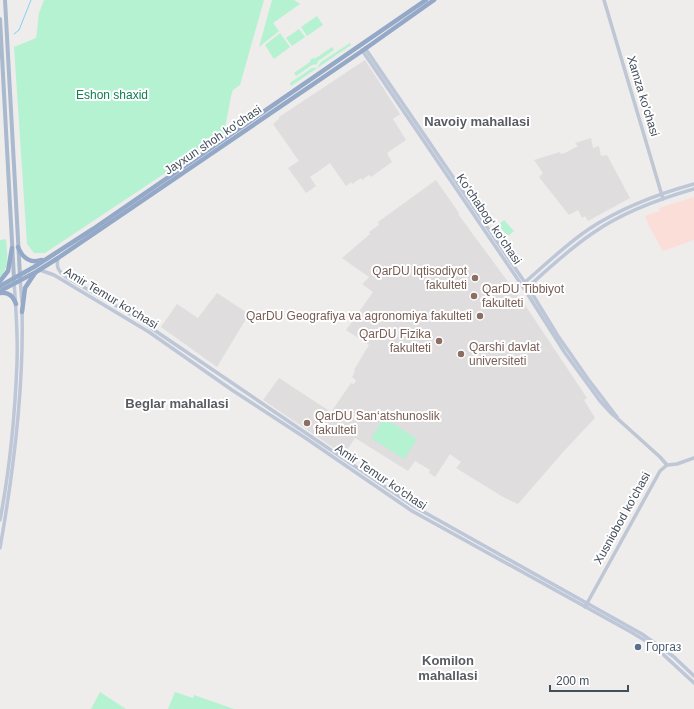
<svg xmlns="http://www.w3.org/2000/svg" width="694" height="709" viewBox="0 0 694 709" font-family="Arial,sans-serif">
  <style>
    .education { fill: #e0ddde }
    .medical { fill: #fcded8 }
    .green { fill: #b5f2d1 }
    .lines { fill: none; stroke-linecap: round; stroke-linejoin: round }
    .stream { stroke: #7fd1f2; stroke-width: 1 }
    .tertiary { stroke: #bec7d3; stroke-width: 3.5 }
    .secondary { stroke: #bdc7d7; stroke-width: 3.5 }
    .primary { stroke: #a9b9ce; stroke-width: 4 }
    .trunk { stroke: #94a9c7; stroke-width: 4.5 }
    .education-dot { fill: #8d6e63; stroke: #fff; stroke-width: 1.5 }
    .service-dot { fill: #5c6f8a; stroke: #fff; stroke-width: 1.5 }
    .labels { text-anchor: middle; stroke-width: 4; stroke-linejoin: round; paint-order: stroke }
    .park-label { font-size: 12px; fill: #0f8151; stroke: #fff }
    .street-label { font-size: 12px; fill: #434e5b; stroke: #fff }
    .education-label { font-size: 12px; fill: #785e54; stroke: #fff; text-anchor: end }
    .service-label { font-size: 12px; fill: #4e5e75; stroke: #fff; text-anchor: start }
    .neighbourhood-label { font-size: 13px; font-weight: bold; fill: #585c62; stroke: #fff }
  </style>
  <rect width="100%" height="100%" fill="#efecec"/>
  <g class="education">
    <polygon points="365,60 400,114 393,119 406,140 387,153 392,162 371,177 369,175 362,180 361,178 352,184 351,182 346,186 330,163 310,177 316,186 306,193 288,168 299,161 273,124 279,119 279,117"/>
    <polygon points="591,138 593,148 599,146 601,156 607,155 630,198 588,221 585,216 582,218 578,210 569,215 539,177 543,173 534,160 560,152 560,154 565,153 578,146 575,143"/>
    <polygon points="436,180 459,213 458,214 523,302 587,398 584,400 595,418 564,451 518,504 503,497 456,468 461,462 450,454 435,477 429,473 430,470 415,461 408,471 355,438 344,455 263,400 279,378 331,412 351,383 354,384 356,380 352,377 355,371 354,370 369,345 346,330 373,292 362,284 369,277 342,258 370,234 369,232 379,225 378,222"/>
    <polygon points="217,293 249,314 217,367 161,327 177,304 198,318"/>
  </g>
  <polygon class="medical" points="694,197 694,240 663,251 649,226 645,216 660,211 659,208"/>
  <g class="green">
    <polygon points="44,0 264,0 240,85 233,90 231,96 224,134 45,253 34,253 27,244 14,47 36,38 37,31 39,13"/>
    <polygon points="272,0 294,0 300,4 273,23 279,31 259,47"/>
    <polygon points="317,16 323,25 307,36 301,27"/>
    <polygon points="299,29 305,37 292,46 286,38"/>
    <polygon points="280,33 290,47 274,59 265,45"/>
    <polygon points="350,43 351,45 291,86 290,83 312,68 317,68 321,62"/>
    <polygon points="332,47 334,50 318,61 317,64 312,65 296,76 294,73 310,62 311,59 316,58"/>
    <polygon points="504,220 514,231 508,236 498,225"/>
    <path d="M6 239C7 252 10 267 0 277V240Z"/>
    <polygon points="384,418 417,439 404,459 371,438"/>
    <polygon points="100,692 126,709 91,709"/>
    <polygon points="175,692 193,698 194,695 234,709 168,709"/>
  </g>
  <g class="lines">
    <polyline class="stream" points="14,34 19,30 31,0"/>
    <g class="tertiary">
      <polyline points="604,0 663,199"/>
      <polyline points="619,420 660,457 667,465"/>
      <polyline points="585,607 660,471 667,465 677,464 694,458"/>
    </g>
    <g class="secondary">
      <polyline points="365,48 528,287 558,336 588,379 617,417"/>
      <polyline points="362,50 525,290 565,353 600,401 612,414 619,420"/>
      <path d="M58 258C56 267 58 271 66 277L132 315 415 507 642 634 673 656 694 676"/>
      <polyline points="40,270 54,275 149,332 232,390 304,437 412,511 631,632 654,646 694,683"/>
      <polyline points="20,278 22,302"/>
      <path d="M523 284C544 266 565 245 589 229 621 208 658 194 694 184"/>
      <path d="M527 288C548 269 569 249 593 233 623 212 659 199 694 189"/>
      <path d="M0 520C10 468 15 415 17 362 18 335 16 308 14 282"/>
      <path d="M0 548C14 469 24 390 22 310"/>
    </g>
    <g class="primary">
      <polyline points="5,0 20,276"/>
      <polyline points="0,19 14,279"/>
    </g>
    <g class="trunk">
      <path d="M18 247C22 257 30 264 42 260"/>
      <polyline points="0,281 8,271 12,248"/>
      <polyline points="0,286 34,267 93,229 426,0"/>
      <polyline points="0,291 36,272 58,258 362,51 434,0"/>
      <path d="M0 293C9 292 13 296 16 304"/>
      <polyline points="22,312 25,288 35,273"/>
    </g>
  </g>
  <g class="education-dot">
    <circle cx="475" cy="278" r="4"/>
    <circle cx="474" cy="296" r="4"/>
    <circle cx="480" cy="316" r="4"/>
    <circle cx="439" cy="341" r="4"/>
    <circle cx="461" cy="354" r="4"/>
    <circle cx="307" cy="423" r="4"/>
  </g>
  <circle class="service-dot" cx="638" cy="647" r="4"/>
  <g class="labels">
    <g class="park-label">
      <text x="112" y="99">Eshon shaxid</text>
    </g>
    <g class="street-label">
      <text transform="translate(643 96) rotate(73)" y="4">Xamza ko'chasi</text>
      <text transform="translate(213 140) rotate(-34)" y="4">Jayxun shoh ko'chasi</text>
      <text transform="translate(489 219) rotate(56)" y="4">Ko‘chabog‘ ko‘chasi</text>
      <text transform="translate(111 298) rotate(31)" y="4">Amir Temur ko'chasi</text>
      <text transform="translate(381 477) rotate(34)" y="4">Amir Temur ko'chasi</text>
      <text transform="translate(622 518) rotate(-61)" y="4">Xusniobod ko'chasi</text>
    </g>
    <g class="education-label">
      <text x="467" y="275">QarDU Iqtisodiyot<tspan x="467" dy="14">fakulteti</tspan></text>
      <text x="482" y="293" text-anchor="start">QarDU Tibbiyot<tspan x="482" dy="14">fakulteti</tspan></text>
      <text x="472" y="320">QarDU Geografiya va agronomiya fakulteti</text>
      <text x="431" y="338">QarDU Fizika<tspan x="431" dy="14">fakulteti</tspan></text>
      <text x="469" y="351" text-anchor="start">Qarshi davlat<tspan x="469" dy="14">universiteti</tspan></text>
      <text x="315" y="420" text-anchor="start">QarDU San‘atshunoslik<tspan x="315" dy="14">fakulteti</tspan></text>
    </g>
    <g class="service-label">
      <text x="646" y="651">Горгаз</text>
    </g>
    <g class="neighbourhood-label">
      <text x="477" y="126">Navoiy mahallasi</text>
      <text x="177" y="408">Beglar mahallasi</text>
      <text x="448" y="665">Komilon<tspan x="448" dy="15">mahallasi</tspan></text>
    </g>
  </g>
  <path d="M550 685v6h78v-6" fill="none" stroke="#434e5b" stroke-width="2"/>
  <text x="556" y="685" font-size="12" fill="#434e5b" stroke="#ffffff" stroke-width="3" paint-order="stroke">200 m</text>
</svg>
